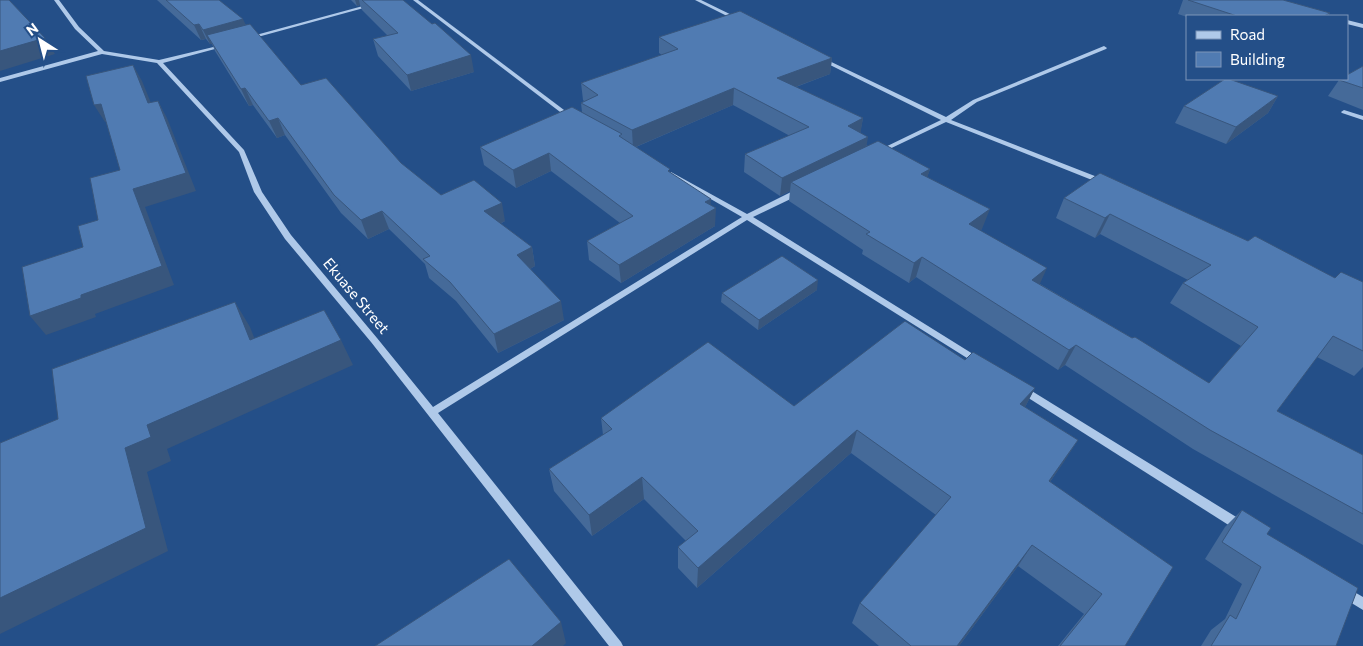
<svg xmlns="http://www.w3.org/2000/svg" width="1363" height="646" viewBox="0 0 1363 646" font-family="Commissioner,sans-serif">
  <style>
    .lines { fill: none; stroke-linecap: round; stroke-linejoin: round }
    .minor { fill: #afc9e9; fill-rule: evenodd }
    .wall { fill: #456a99 }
    .shaded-wall { fill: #38567d }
    .building { fill: #507bb2; stroke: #38567d }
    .labels { text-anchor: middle; stroke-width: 4; stroke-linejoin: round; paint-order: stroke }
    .street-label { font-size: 15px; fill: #fff; stroke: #244f88 }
  </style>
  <rect width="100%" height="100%" fill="#244f88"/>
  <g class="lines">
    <g class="minor">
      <polygon points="54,0 59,0 79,27 104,51 159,60 226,44 226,46 163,63 244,150 262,192 291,235 377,338 433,407 742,217 669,175 668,174 671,172 747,214 797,189 803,189 803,193 753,217 981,359 983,361 981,363 975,363 747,220 438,413 621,642 623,646 609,646 371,342 285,239 254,192 239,152 157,63 102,54 0,82 0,78 98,51 75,29"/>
      <polygon points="385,0 393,0 250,39 245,38"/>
      <polygon points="413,0 418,0 572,116 572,118 568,118"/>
      <polygon points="695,0 701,0 742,20 737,21"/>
      <polygon points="1347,20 1363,24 1363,28 1347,24"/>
      <polygon points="1104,46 1107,48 1106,49 977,102 951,120 1105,180 1105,184 1102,184 946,122 881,153 877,153 877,151 941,120 818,59 823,58 946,117 973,100"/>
      <polygon points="1344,110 1363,116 1363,120 1342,113 1341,112"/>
      <polygon points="1022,385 1246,523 1248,527 1246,531 1242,532 1238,531 1019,392 1017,389 1019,386"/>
      <polygon points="1344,586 1363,597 1363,610 1340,596 1338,592 1340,588"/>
    </g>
  </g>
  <g class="wall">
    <polygon points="157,0 219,0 246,25 301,85 441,195 505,221 500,224 532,247 535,266 530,269 564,320 498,353 456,301 429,278 425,264 389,229 368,239 341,213 285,135 277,138 253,105 249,106 215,51 212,44 210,44 206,39 201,40"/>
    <polygon points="351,0 403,0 474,72 411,91 378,56 373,39 388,36 362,10 360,5 357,6"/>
    <polygon points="1183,0 1283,0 1330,13 1328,16 1187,16 1187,17 1178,14"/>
    <polygon points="659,37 832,58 830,74 796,87 863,118 860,133 867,146 930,169 927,177 982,229 980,230 1040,284 1209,383 1241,346 1170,303 1183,283 1188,280 1100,234 1095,238 1056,218 1064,198 1248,241 1335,278 1363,282 1363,367 1354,376 1317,357 1277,411 1363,455 1363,545 1193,449 1065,365 1058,370 916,277 909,283 862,254 863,250 789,201 790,191 780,196 744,172 745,154 790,136 733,105 636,147 670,172 710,205 715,226 621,283 589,260 587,241 620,223 551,171 516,188 484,165 480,147 582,112 581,103 584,101 583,100 581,83 662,55 659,53"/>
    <polygon points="1363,66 1363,110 1328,96 1339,80"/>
    <polygon points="1278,96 1268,113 1226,144 1175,123 1184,106"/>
    <polygon points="817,290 758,330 721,302 722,293"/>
    <polygon points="965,360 1035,388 1025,407 1078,440 1050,482 1125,646 1058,646 1084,614 1018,566 959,646 879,646 852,623 860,603 936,515 851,453 697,588 678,568 678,547 686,541 644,499 592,536 554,491 549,469 603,435 601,418 794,406"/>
    <polygon points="1242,510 1267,534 1336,646 1201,646 1211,630 1225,619 1242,584 1205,559 1225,527"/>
  </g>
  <g class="shaded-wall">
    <polygon points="355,0 359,0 360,5 357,6"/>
    <polygon points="243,19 250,34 207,35 212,44 210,44 203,30"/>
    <polygon points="199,24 206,39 201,40 194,25"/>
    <polygon points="45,38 55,54 0,71 0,51"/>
    <polygon points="471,55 474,72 411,91 407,75"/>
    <polygon points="832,58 830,74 776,94 777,78"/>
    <polygon points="133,65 142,81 158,120 148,103"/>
    <polygon points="245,88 253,105 249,106 241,89"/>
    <polygon points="734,88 733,105 633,148 632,130"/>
    <polygon points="1278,96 1268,113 1226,144 1236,127"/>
    <polygon points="158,101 167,118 196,191 145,207 174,285 95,314 96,317 46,335 30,316 81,295 133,189"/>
    <polygon points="101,104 111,121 105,122 94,105"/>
    <polygon points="278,118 285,135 277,138 269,121"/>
    <polygon points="863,118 860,136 848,126"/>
    <polygon points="868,137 865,155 791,182 790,191 780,196 782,178"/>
    <polygon points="549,153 551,171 516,188 513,170"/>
    <polygon points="930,169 924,188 921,174"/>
    <polygon points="711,199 710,211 716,208 715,226 621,283 619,265 705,202"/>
    <polygon points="502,203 505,221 488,230 484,211"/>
    <polygon points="990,209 982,229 962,244 969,224"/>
    <polygon points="382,211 389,229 368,239 361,220"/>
    <polygon points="1110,214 1100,234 1095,238 1105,218"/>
    <polygon points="532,247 535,266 521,274 517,255"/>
    <polygon points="922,257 916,277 909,283 914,263"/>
    <polygon points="1047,268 1038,288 1032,280"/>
    <polygon points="818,280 817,290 758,330 759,320"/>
    <polygon points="561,301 564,320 498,353 494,334"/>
    <polygon points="235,302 250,327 265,365 250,340"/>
    <polygon points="341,340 353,365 167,449 171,461 147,472 168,551 0,634 0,598 125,448 147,425"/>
    <polygon points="1076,345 1065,365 1058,370 1069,350"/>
    <polygon points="1035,388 1023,411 1020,404"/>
    <polygon points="857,430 851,453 697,588 698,568"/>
    <polygon points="1078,440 1064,462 1035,503 1049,481"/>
    <polygon points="642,477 644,499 592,536 589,515"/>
    <polygon points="1032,545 1018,566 959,646 957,646"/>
    <polygon points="561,622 566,643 563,646 532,646"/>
  </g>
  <g class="building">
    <polygon points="0,0 9,0 45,38 0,51"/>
    <polygon points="166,0 219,0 243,19 203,30 199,24 194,25"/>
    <polygon points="362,0 403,0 432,24 435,23 471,55 407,75 373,39 398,33"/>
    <polygon points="1188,0 1283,0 1330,13 1324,16 1237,16"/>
    <polygon points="740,11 832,58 777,78 863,118 848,126 868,137 782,178 745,154 809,127 734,88 632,130 581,103 598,95 581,83 678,49 659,37"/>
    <polygon points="250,24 301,85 326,78 401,163 441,195 474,180 502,203 484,211 532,247 517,255 561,301 494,334 450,282 423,259 430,256 382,211 361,220 334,195 278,118 269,121 245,88 241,89 207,35"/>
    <polygon points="133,65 148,103 158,101 186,173 133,189 162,266 81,295 81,298 30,316 22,267 83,247 78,226 98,220 90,178 120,170 101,104 94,105 86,76"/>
    <polygon points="1363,66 1363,88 1339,80 1341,79 1347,79 1347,75"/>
    <polygon points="1225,79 1229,79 1278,96 1236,127 1184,106"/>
    <polygon points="572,107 622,134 619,136 670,169 668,171 711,199 705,202 716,208 619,265 587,241 633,216 549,153 513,170 480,147"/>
    <polygon points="878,141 930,169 921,174 990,209 969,224 1047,268 1032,280 1132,338 1135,337 1209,383 1258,327 1183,283 1211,265 1110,214 1105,218 1064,198 1100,173 1248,241 1255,236 1335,278 1341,272 1363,282 1363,351 1333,336 1277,411 1363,455 1363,514 1210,430 1076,345 1069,350 922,257 914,263 866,234 870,232 791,182"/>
    <polygon points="782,256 818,280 759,320 722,293"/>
    <polygon points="235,302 250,340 324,310 341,340 147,425 151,437 125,448 146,528 0,598 0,443 58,419 52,369"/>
    <polygon points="905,321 965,360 973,352 1035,388 1020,404 1078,440 1049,481 1173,567 1125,646 1060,646 1102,594 1032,545 957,646 911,646 860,603 951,497 857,430 698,568 678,547 698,531 642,477 589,515 549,469 612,429 601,418 708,342 794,406"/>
    <polygon points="1242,510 1271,528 1267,534 1358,588 1336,646 1211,646 1230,615 1236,619 1261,567 1222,542"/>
    <polygon points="509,559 561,622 532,646 375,646"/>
  </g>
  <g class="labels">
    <g class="street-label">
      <text transform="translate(356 296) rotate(50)" y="5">Ekuase Street</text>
    </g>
  </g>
  <rect x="1186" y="15" width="162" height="65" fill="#244f88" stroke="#7c95b8"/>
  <rect x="1196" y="31" width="25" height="8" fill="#afc9e9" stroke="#7c95b8"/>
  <text x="1230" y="40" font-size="15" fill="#ffffff">Road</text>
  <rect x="1196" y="52" width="25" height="15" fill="#507bb2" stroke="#7c95b8"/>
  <text x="1230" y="65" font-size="15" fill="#ffffff">Building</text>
  <g transform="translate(40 40) rotate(324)" stroke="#244f88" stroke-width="4" paint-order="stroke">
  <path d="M0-4L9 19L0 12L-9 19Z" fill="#ffffff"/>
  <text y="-8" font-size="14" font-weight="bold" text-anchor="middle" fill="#ffffff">N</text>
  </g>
</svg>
